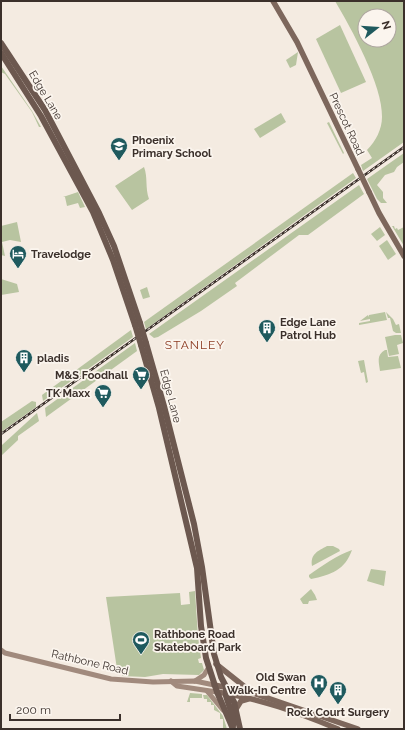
<svg xmlns="http://www.w3.org/2000/svg" width="405" height="730" viewBox="0 0 405 730" font-family="Raleway,sans-serif">
  <style>
    .green { fill: #b8c4a0; fill-rule: evenodd }
    .lines { fill: none; stroke-linecap: round; stroke-linejoin: round }
    .secondary { stroke: #a18a7d; stroke-width: 5 }
    .primary { stroke: #7d675c; stroke-width: 5.5 }
    .trunk { stroke: #6c584f; stroke-width: 6 }
    .rail-casing { stroke: #3b302b; stroke-width: 2.5 }
    .rail { stroke: #fbf5ee; stroke-width: 1; stroke-dasharray: 3; stroke-linecap: butt }
    .primary-bridge { stroke: #7d675c; stroke-width: 5.5 }
    .trunk-bridge { stroke: #6c584f; stroke-width: 6 }
    .labels { text-anchor: middle; stroke-width: 3.5; stroke-linejoin: round; paint-order: stroke }
    .street-label { font-size: 11px; fill: #3b302b; stroke: #fbf5ee }
    .poi-label { font-size: 11px; font-weight: bold; fill: #3b302b; stroke: #fbf5ee; text-anchor: start }
    .neighbourhood-label { font-size: 12px; letter-spacing: 1px; fill: #8c3b22; stroke: #fbf5ee }
  </style>
  <rect width="100%" height="100%" fill="#f4ebe1"/>
  <g class="green">
    <path d="M335 1H404V142L363 171 361 165 372 158 367 150C376 141 382 129 382 117 383 86 351 28 335 1ZM365 16H389V40H365Z"/>
    <polygon points="340,25 366,82 341,93 316,39"/>
    <polygon points="298,52 296,65 290,68 286,60"/>
    <polygon points="1,66 32,111 41,127 39,127 32,112 5,74 1,72"/>
    <polygon points="281,113 286,122 260,138 254,129"/>
    <polygon points="329,122 344,153 343,154 327,123"/>
    <polygon points="404,153 404,162 397,167 394,172 385,175 377,185 383,192 383,198 387,203 381,203 377,199 367,179"/>
    <path d="M144 167C148 177 145 188 149 199L132 210 115 186Z"/>
    <polygon points="353,173 356,178 146,329 144,322"/>
    <polygon points="359,185 364,194 308,235 299,235 235,283 237,286 201,311 158,337 154,338 149,334"/>
    <polygon points="78,192 85,207 80,208 78,203 67,206 65,197 63,197"/>
    <polygon points="17,222 21,242 10,240 2,242 5,256 1,255 1,226"/>
    <polygon points="392,226 394,226 395,229 397,228 398,230 404,227 404,246"/>
    <polygon points="380,227 385,235 377,241 371,234"/>
    <polygon points="387,240 396,254 388,260 379,246"/>
    <polygon points="1,279 17,284 19,292 1,295"/>
    <polygon points="147,287 150,297 143,299 140,290"/>
    <polygon points="385,312 387,320 359,325 359,323 370,321 370,319 360,321 368,315 369,317 369,315"/>
    <polygon points="386,312 393,319 396,325 399,324 401,333 396,333 393,331 390,318 388,318"/>
    <polygon points="131,330 133,337 43,401 42,395"/>
    <polygon points="395,335 401,335 403,343 397,345 399,354 389,356 385,337"/>
    <polygon points="135,343 137,351 46,417 45,408"/>
    <path d="M385 350H387L388 357 398 356 401 368 380 371C379 362 376 355 385 350Z"/>
    <polygon points="364,360 368,382 366,383 364,372 361,373 358,361"/>
    <polygon points="32,401 36,402 36,407 1,432 1,422"/>
    <polygon points="37,413 39,421 18,436 18,440 1,456 2,445"/>
    <path d="M327 546H333L339 549 340 551 312 566C310 554 318 551 327 546Z"/>
    <path d="M352 550C345 570 331 575 311 579L309 577V575C322 566 337 555 352 550Z"/>
    <polygon points="371,569 386,571 384,586 367,581"/>
    <polygon points="311,589 315,595 317,600 309,601 308,604 303,604 300,599"/>
    <polygon points="195,591 198,637 201,658 198,659 199,663 202,663 204,670 199,675 163,674 145,677 122,676 122,669 117,669 106,597 180,593 181,605 190,604 189,592"/>
    <polygon points="190,693 202,694 202,698 190,698 190,702 187,702"/>
    <polygon points="203,695 207,695 223,716 227,729 223,729 223,719 220,719 220,713 214,710 214,705 211,705 211,702 207,702 207,699 204,699"/>
  </g>
  <g class="lines">
    <g class="secondary">
      <polyline points="1,650 5,653 111,679 153,682 195,681 214,685"/>
      <polyline points="171,681 177,686 217,692"/>
      <polyline points="195,681 204,675 209,667"/>
      <polyline points="207,691 223,710"/>
    </g>
    <g class="primary">
      <polyline points="273,1 297,42 358,169"/>
      <polyline points="369,192 379,213 404,256"/>
      <polyline points="216,664 250,691"/>
      <polyline points="214,685 250,692 358,729"/>
      <path d="M217 692C259 698 299 713 338 729"/>
      <polyline points="236,709 241,701 248,699"/>
    </g>
    <g class="trunk">
      <polyline points="1,43 45,110 99,213 114,246 140,323"/>
      <polyline points="1,53 41,116 93,212 113,260 135,325"/>
      <polyline points="146,343 164,406 194,524 202,567 214,654 221,677 234,702 240,729"/>
      <polyline points="141,345 159,408 197,568 201,626 206,658 217,692 233,729"/>
      <polyline points="226,687 226,696 233,717 233,726"/>
    </g>
    <defs>
      <polyline id="rail" points="1,434 404,147"/>
    </defs>
    <use href="#rail" class="rail-casing"/>
    <use href="#rail" class="rail"/>
    <polyline class="primary-bridge" points="358,169 369,192"/>
    <g class="trunk-bridge">
      <polyline points="140,323 146,343"/>
      <polyline points="135,325 141,345"/>
    </g>
  </g>
  <defs>
    <symbol id="school-pin" viewBox="-11 -11 22 30"><path d="M0 17L-7.5 6A9.5 9.5 0 1 1 7.5 6Z" fill="#1f5a5e" stroke="#fbf5ee"/><path d="M0-5L7-2L0 1L-7-2ZM-4 1L0 2.5L4 1V4Q0 6-4 4Z" fill="#fff"/></symbol>
    <symbol id="hotel-pin" viewBox="-11 -11 22 30"><path d="M0 17L-7.5 6A9.5 9.5 0 1 1 7.5 6Z" fill="#1f5a5e" stroke="#fbf5ee"/><path d="M-6-4.5h1.5V1H6V5H4.5V3h-9V5H-6ZM-4 0a1.8 1.8 0 1 1 3.6 0ZM.5 0V-2.5h3Q6-2.5 6 0Z" fill="#fff"/></symbol>
    <symbol id="building-pin" viewBox="-11 -11 22 30"><path d="M0 17L-7.5 6A9.5 9.5 0 1 1 7.5 6Z" fill="#1f5a5e" stroke="#fbf5ee"/><path d="M-4-6H4V6H1V3H-1V6H-4ZM-2.5-4.3h1.7v1.8h-1.7ZM.8-4.3h1.7v1.8H.8ZM-2.5-1h1.7V.8h-1.7ZM.8-1h1.7V.8H.8Z" fill="#fff"/></symbol>
    <symbol id="supermarket-pin" viewBox="-11 -11 22 30"><path d="M0 17L-7.5 6A9.5 9.5 0 1 1 7.5 6Z" fill="#1f5a5e" stroke="#fbf5ee"/><path d="M-6-5.5h2.5l.6 2H6L4.5 2H-2.5L-4.4-4H-6ZM-1.5 3.2a1.3 1.3 0 1 0 .1 0ZM3 3.2a1.3 1.3 0 1 0 .1 0Z" fill="#fff"/></symbol>
    <symbol id="stadium-pin" viewBox="-11 -11 22 30"><path d="M0 17L-7.5 6A9.5 9.5 0 1 1 7.5 6Z" fill="#1f5a5e" stroke="#fbf5ee"/><path d="M0-5a6.5 5 0 1 0 0 10a6.5 5 0 1 0 0-10ZM-3.5-1.8h7v3.6h-7Z" fill="#fff"/></symbol>
    <symbol id="hospital-pin" viewBox="-11 -11 22 30"><path d="M0 17L-7.5 6A9.5 9.5 0 1 1 7.5 6Z" fill="#1f5a5e" stroke="#fbf5ee"/><path d="M-5-5h3v3.5h4V-5h3V5h-3V1.5h-4V5h-3Z" fill="#fff"/></symbol>
  </defs>
  <g fill-rule="evenodd">
    <use href="#school-pin" x="109" y="136" width="20" height="27"/>
    <use href="#hotel-pin" x="8" y="244" width="20" height="27"/>
    <use href="#building-pin" x="257" y="318" width="20" height="27"/>
    <use href="#building-pin" x="14" y="348" width="20" height="27"/>
    <use href="#supermarket-pin" x="131" y="365" width="20" height="27"/>
    <use href="#supermarket-pin" x="93" y="383" width="20" height="27"/>
    <use href="#stadium-pin" x="131" y="630" width="20" height="27"/>
    <use href="#hospital-pin" x="309" y="673" width="20" height="27"/>
    <use href="#building-pin" x="328" y="680" width="20" height="27"/>
  </g>
  <g class="labels">
    <g class="street-label">
      <text transform="translate(46 95) rotate(59)" y="4">Edge Lane</text>
      <text transform="translate(347 124) rotate(65)" y="4">Prescot Road</text>
      <text transform="translate(171 396) rotate(75)" y="4">Edge Lane</text>
      <text transform="translate(90 662) rotate(13)" y="4">Rathbone Road</text>
    </g>
    <g class="poi-label">
      <text x="132" y="144">Phoenix<tspan x="132" dy="13">Primary School</tspan></text>
      <text x="31" y="258">Travelodge</text>
      <text x="280" y="326">Edge Lane<tspan x="280" dy="13">Patrol Hub</tspan></text>
      <text x="37" y="362">pladis</text>
      <text x="128" y="379" text-anchor="end">M&amp;S Foodhall</text>
      <text x="90" y="397" text-anchor="end">TK Maxx</text>
      <text x="154" y="638">Rathbone Road<tspan x="154" dy="13">Skateboard Park</tspan></text>
      <text x="306" y="681" text-anchor="end">Old Swan<tspan x="306" dy="13">Walk-In Centre</tspan></text>
      <text x="338" y="716" text-anchor="middle">Rock Court Surgery</text>
    </g>
    <g class="neighbourhood-label">
      <text x="195" y="349">STANLEY</text>
    </g>
  </g>
  <rect width="405" height="730" fill="none" stroke="#3b302b" stroke-width="4"/>
  <g transform="translate(377 28) rotate(73)"><circle r="19" fill="#fbf5ee" stroke="#aea6a0"/>
  <path d="M0-3L7 15L0 10L-7 15Z" fill="#1f5a5e"/>
  <text y="-6" font-size="11" font-weight="bold" text-anchor="middle" fill="#3b302b">N</text>
  </g>
  <path d="M10 714v6h110v-6" fill="none" stroke="#3b302b" stroke-width="2"/>
  <text x="16" y="714" font-size="12" fill="#3b302b" stroke="#fbf5ee" stroke-width="3" paint-order="stroke">200 m</text>
</svg>
